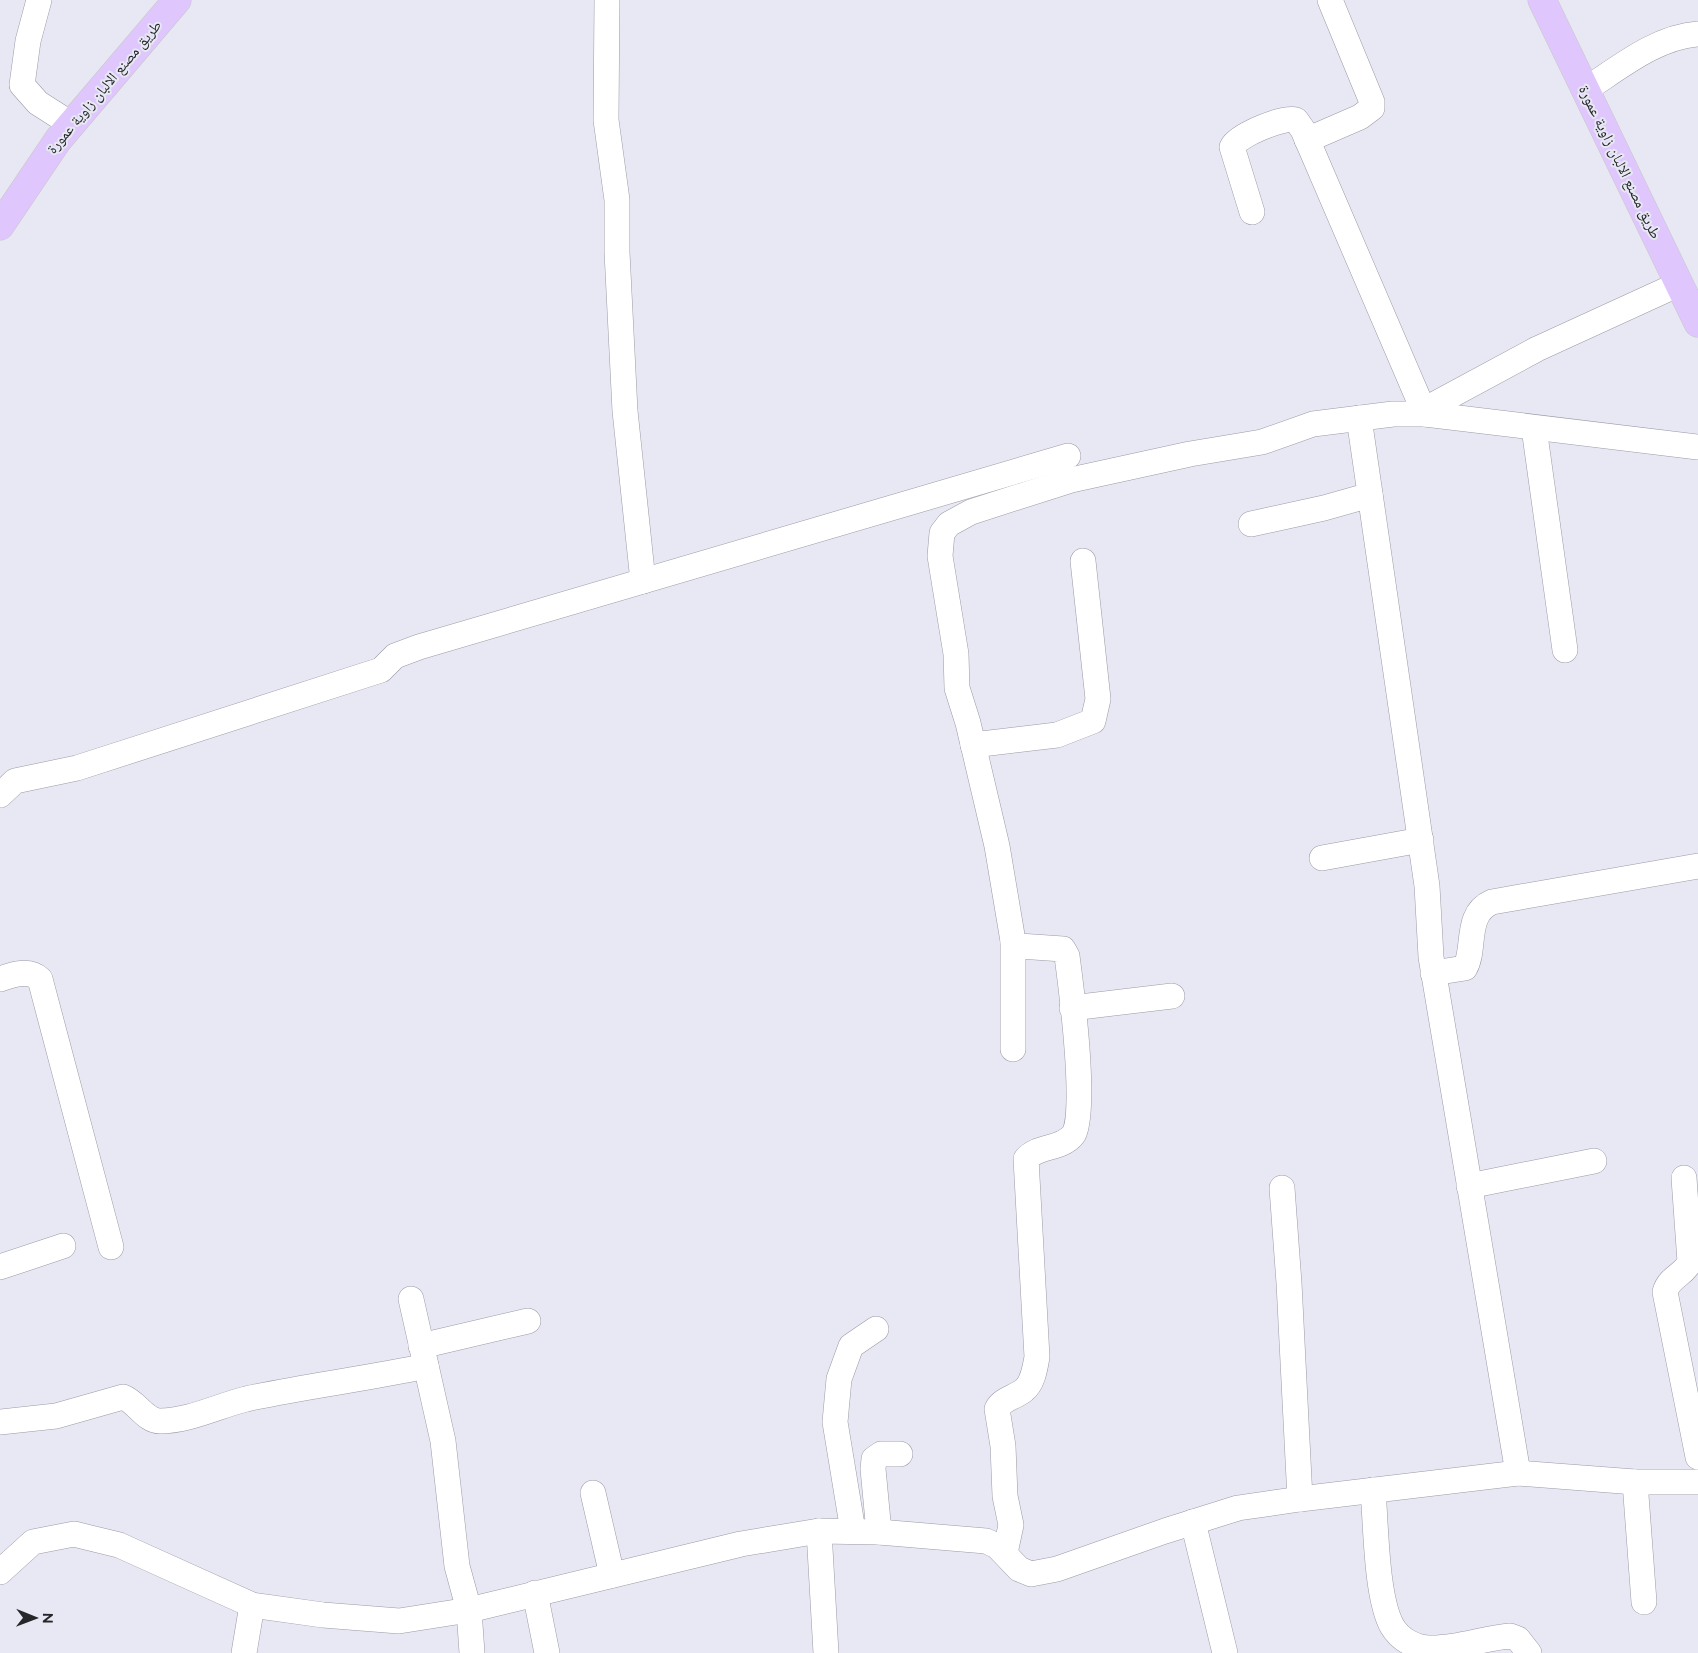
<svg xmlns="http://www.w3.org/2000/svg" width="1698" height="1653" viewBox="0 0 1698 1653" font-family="Raleway,'Noto Naskh Arabic',sans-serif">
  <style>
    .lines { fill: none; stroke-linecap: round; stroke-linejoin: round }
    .minor-casing { stroke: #9a9ba6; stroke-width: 26 }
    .major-casing { stroke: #c6c7c8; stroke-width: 29 }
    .minor { stroke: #fff; stroke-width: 25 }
    .major { stroke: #dfc7fd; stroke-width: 28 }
    .labels { text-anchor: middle; stroke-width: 4; stroke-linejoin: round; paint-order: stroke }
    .street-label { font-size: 15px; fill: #25262a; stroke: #e7e8f3 }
  </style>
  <rect width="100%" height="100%" fill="#e7e8f3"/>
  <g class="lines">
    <defs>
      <g id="minor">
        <polyline points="39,0 28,41 22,85 38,103 71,124"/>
        <polyline points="607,0 606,120 617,200 617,252 625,411 643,581"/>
        <path d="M1585 90C1619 68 1656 37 1698 34"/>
        <polyline points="1307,140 1360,117 1372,108 1372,102 1330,0"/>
        <path d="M1252 212 1232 147C1238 135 1284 116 1296 120L1303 130 1425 414"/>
        <polyline points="1424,410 1537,349 1679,284"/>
        <polyline points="1359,418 1427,886 1431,957 1518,1473"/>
        <polyline points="1534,428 1565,650"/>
        <polyline points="1251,524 1324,508 1370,495"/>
        <polyline points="973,745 1057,735 1093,721 1098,699 1083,561"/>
        <polyline points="0,795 15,781 77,768 381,670 395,656 419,647 1068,456"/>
        <polyline points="1322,858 1421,840"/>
        <polyline points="1013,941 1013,1049"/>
        <path d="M1433 973 1465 968C1476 949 1464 914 1492 902L1698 866"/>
        <path d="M0 979C13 974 29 969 40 979L111 1247"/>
        <polyline points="1072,1008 1172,996"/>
        <path d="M1684 1178 1690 1262C1684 1275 1669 1277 1665 1292L1698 1457"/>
        <polyline points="1469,1186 1594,1161"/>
        <polyline points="1282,1188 1289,1283 1300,1499"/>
        <polyline points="0,1267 63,1246"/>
        <polyline points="411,1299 443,1441 457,1566 469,1610 472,1653"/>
        <polyline points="421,1346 528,1321"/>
        <path d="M0 1422 56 1416 123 1397C137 1402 145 1421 160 1421 189 1421 218 1406 246 1399 305 1386 366 1379 426 1366"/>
        <polyline points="1635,1482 1644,1602"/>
        <path d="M1373 1490C1376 1525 1376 1597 1392 1626 1400 1640 1416 1648 1430 1648 1457 1649 1484 1638 1510 1636L1518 1639 1529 1653"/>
        <polyline points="593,1493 612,1575"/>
        <polyline points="1193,1522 1225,1653"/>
        <polyline points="819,1531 826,1653"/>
        <polyline points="853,1531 835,1422 839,1379 851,1346 876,1329"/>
        <polyline points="879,1532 873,1469 874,1459 881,1454 900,1454"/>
        <path d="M1005 1553 1011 1525 1005 1496 1003 1446 997 1409C1002 1399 1016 1397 1024 1390 1033 1383 1035 1368 1037 1357L1026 1159C1038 1145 1061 1150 1073 1135 1088 1116 1071 986 1067 956L1063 949 1019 946 1013 941 997 846 968 723 957 688 956 654 940 556 942 533 949 524 971 512 1071 480 1190 454 1262 442 1313 424 1393 414H1425L1698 447"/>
        <polyline points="0,1572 33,1542 74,1534 119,1545 252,1605 323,1615 399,1621 469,1610 741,1544 819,1531 879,1532 986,1541 997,1546 1019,1569 1031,1574 1057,1569 1165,1531 1238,1508 1300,1499 1518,1473 1635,1482 1698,1482"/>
        <polyline points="535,1593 547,1653"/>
        <polyline points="244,1653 252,1605"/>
      </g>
      <g id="major">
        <polyline points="1542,0 1698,323"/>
        <polyline points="0,226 58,140 177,0"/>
      </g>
    </defs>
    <use href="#minor" class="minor-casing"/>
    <use href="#major" class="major-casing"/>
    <use href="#minor" class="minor"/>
    <use href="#major" class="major"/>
  </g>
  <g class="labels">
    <g class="street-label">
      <text transform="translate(104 87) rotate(-50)" y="5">طريق مصنع الالبان زاوية عمورة</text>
      <text transform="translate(1620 162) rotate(64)" y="5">طريق مصنع الالبان زاوية عمورة</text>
    </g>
  </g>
  <g transform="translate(35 1618) rotate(91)" stroke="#e7e8f3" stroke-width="4" paint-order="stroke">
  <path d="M0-4L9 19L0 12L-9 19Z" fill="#25262a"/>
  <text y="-8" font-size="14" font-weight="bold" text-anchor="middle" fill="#25262a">N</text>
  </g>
</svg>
